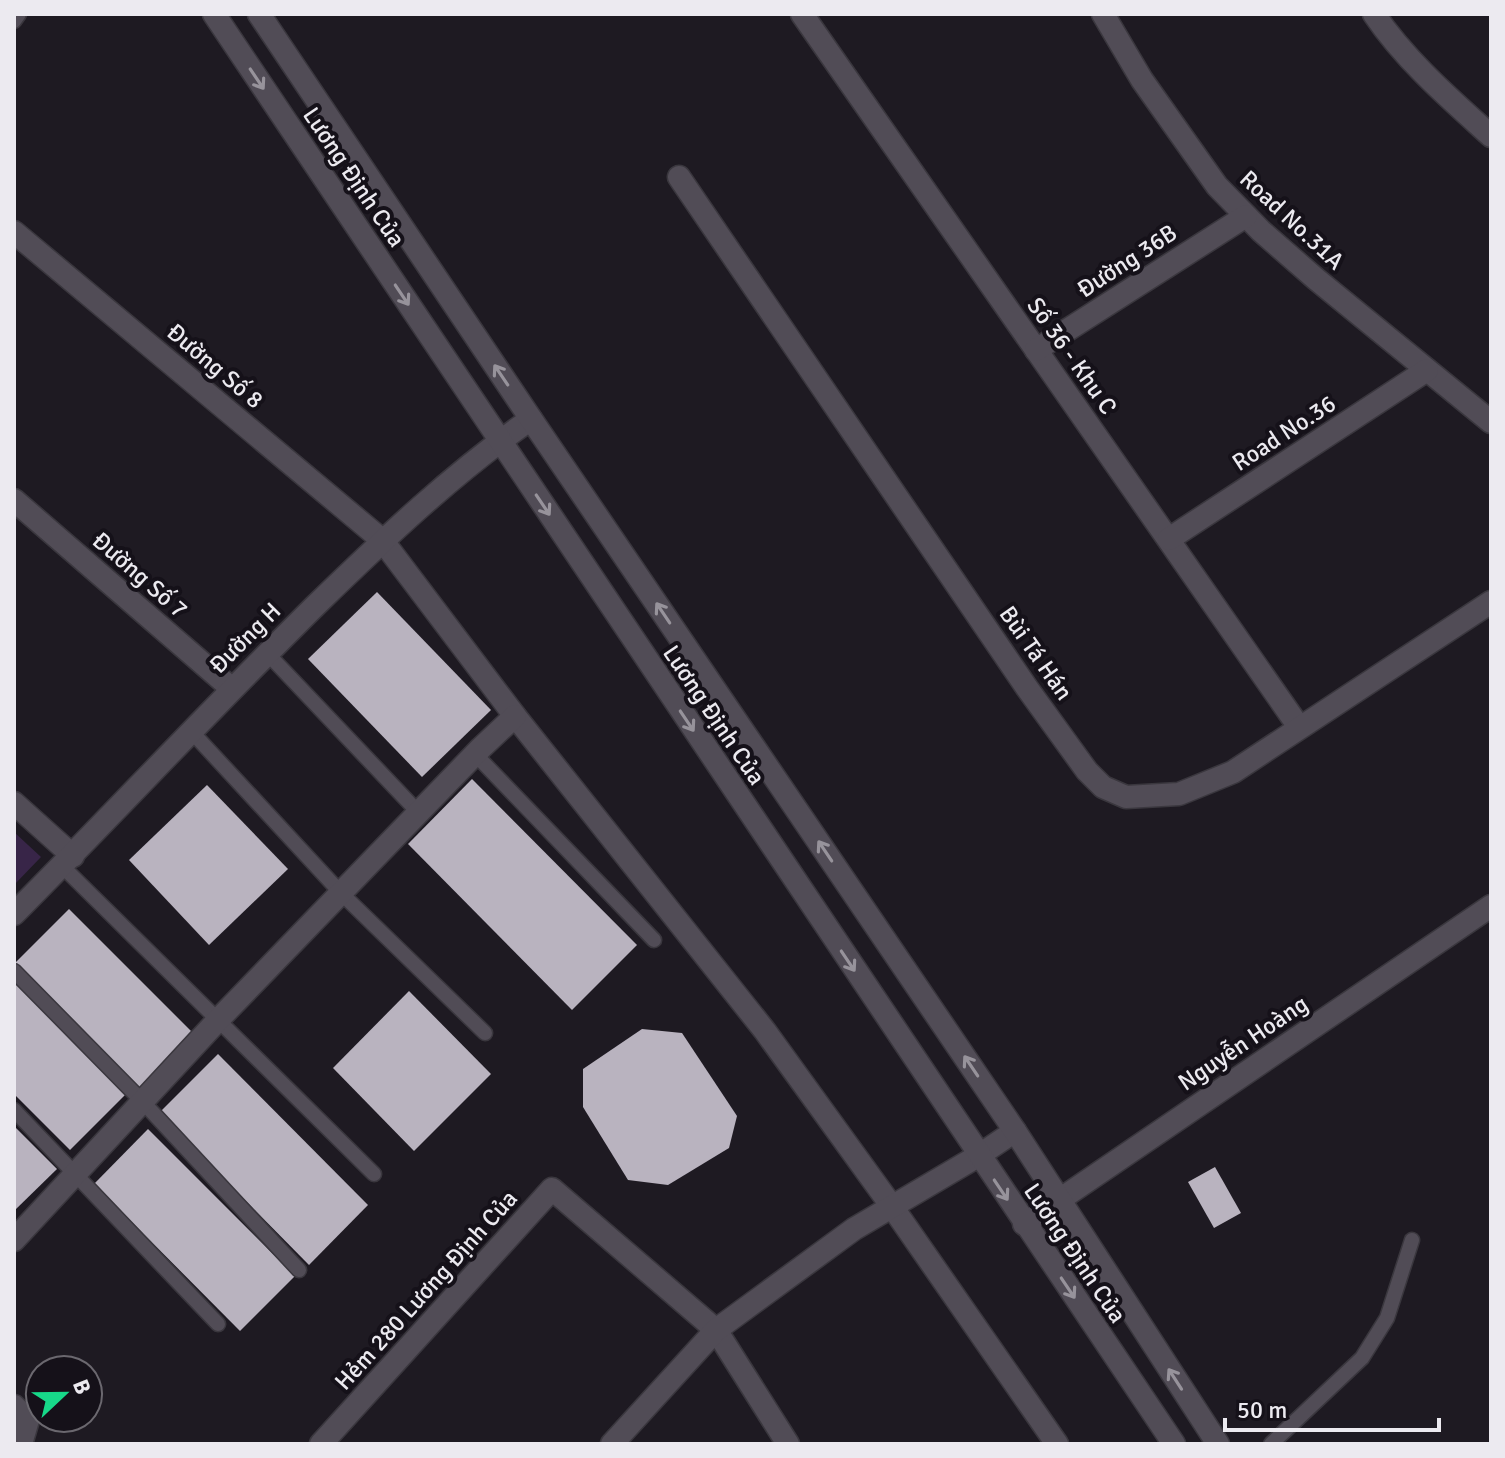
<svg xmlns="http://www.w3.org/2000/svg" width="1505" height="1458" viewBox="0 0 1505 1458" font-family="Signika,sans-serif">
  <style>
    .green { fill: #382548 }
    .building { fill: #b9b3bf }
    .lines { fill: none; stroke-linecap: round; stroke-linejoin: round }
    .service-casing { stroke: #3a373e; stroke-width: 17 }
    .minor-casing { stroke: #3a373e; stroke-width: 25 }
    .tertiary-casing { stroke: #3a373e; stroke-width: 25 }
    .secondary-casing { stroke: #3a373e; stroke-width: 25 }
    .service { stroke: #514c56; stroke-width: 14 }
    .minor { stroke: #514c56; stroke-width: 22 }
    .tertiary { stroke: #514c56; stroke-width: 22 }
    .secondary { stroke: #514c56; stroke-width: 22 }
    .oneway { stroke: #97939b }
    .labels { text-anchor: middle; stroke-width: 8; stroke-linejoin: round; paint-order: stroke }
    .street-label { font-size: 24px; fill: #eceaf0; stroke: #151119 }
  </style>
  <rect width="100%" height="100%" fill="#1e1a22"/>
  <polygon class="green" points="14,832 41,857 14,885"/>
  <g class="building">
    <polygon points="377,592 491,710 422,777 308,659"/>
    <polygon points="472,779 637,945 572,1010 408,844"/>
    <polygon points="207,785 288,869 209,945 129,860"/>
    <polygon points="69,909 196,1036 139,1094 14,969 14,964"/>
    <polygon points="14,977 128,1092 70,1150 14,1094"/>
    <polygon points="409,991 491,1074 414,1151 333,1068"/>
    <polygon points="642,1029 682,1033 737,1116 729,1148 668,1185 628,1180 583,1107 583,1069"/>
    <polygon points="218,1054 368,1205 309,1265 159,1113"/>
    <polygon points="14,1126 57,1169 14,1211"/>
    <polygon points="148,1129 295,1276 240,1331 94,1184"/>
    <polygon points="1215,1167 1241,1213 1214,1228 1188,1182"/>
  </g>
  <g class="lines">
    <defs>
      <g id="service">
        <polyline points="14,21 19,14"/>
        <polyline points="267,653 418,812"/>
        <polyline points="191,731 341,893 485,1033"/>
        <polyline points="475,754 654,940"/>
        <polyline points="62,866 374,1174"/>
        <polyline points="14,971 142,1101 299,1270"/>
        <polyline points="14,1110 218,1324"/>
        <polyline points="1271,1444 1362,1358 1387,1318 1412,1240"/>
      </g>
      <g id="minor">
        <polyline points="802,14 1299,727"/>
        <polyline points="1103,14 1142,80 1217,186 1261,231 1316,279 1491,422"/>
        <path d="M1374 14C1405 60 1450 99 1491 136"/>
        <polyline points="679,177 1027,688 1087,771 1103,787 1126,797 1179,794 1233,772 1491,602"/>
        <polyline points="14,232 382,540 515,716 765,1031 893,1208 1057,1444"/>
        <polyline points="1036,350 1246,216"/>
        <polyline points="14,500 231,688"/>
        <polyline points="1169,539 1427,370"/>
        <polyline points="14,803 73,856"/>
        <polyline points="14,1240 218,1020 481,748 515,716"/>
        <polyline points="14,1406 28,1420 21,1444"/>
        <polyline points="321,1444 552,1189 716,1330 788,1444"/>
        <polyline points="612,1444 716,1330 854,1229 978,1156 1015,1131"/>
      </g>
      <g id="tertiary">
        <path d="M14 914C115 812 213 707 315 606 383 540 453 473 531 419"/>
        <polyline points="1024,1224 1491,906"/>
      </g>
      <g id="secondary">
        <polyline points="214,14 1174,1444"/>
        <polyline points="259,14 531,419 1015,1131 1218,1444"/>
      </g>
    </defs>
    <use href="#service" class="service-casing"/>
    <use href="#minor" class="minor-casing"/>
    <use href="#tertiary" class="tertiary-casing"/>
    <use href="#secondary" class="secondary-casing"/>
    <use href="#service" class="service"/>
    <use href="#minor" class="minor"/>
    <use href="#tertiary" class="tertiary"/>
    <use href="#secondary" class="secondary"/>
  </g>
  <defs><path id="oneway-shaft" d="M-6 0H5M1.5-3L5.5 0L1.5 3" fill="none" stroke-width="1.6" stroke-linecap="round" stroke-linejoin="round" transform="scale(2)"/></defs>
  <g class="oneway">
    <use href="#oneway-shaft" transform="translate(257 79) rotate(56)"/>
    <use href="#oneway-shaft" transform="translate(402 295) rotate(56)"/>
    <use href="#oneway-shaft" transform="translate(501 375) rotate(-124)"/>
    <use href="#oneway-shaft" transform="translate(543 505) rotate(56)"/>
    <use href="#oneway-shaft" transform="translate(663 613) rotate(-124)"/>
    <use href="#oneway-shaft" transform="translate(687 721) rotate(56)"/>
    <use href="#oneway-shaft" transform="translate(825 851) rotate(-124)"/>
    <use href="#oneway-shaft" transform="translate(848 961) rotate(56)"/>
    <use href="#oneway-shaft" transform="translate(971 1066) rotate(-124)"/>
    <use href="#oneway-shaft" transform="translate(1001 1190) rotate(56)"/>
    <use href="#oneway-shaft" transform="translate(1068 1288) rotate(56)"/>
    <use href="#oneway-shaft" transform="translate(1175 1379) rotate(-123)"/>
  </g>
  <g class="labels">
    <g class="street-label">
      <text transform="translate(354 177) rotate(56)" y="8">Lương Định Của</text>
      <text transform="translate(1292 220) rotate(43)" y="8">Road No.31A</text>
      <text transform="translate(1127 261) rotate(-33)" y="8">Đường 36B</text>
      <text transform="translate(1072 356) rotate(55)" y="8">Số 36 - Khu C</text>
      <text transform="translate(215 366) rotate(40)" y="8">Đường Số 8</text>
      <text transform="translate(1284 433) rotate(-33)" y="8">Road No.36</text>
      <text transform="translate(140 575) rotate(41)" y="8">Đường Số 7</text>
      <text transform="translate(245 638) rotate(-45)" y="8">Đường H</text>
      <text transform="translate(1036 653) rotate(55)" y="8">Bùi Tá Hán</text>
      <text transform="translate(714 715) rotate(56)" y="8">Lương Định Của</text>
      <text transform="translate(1243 1043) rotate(-34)" y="8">Nguyễn Hoàng</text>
      <text transform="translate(1075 1253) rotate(56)" y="8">Lương Định Của</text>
      <text transform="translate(426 1290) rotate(-48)" y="8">Hẻm 280 Lương Định Của</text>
    </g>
  </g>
  <rect width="1505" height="1458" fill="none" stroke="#eceaf0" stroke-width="32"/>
  <g transform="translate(64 1394) rotate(68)"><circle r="38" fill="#151119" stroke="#6b686f" stroke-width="2"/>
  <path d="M0-6L14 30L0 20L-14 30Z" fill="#17d989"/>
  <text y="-12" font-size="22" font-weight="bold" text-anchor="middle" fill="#eceaf0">B</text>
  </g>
  <path d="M1225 1418v12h214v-12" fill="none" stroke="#eceaf0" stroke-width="4"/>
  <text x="1237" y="1418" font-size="24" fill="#eceaf0" stroke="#151119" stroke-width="6" paint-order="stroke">50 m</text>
</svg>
